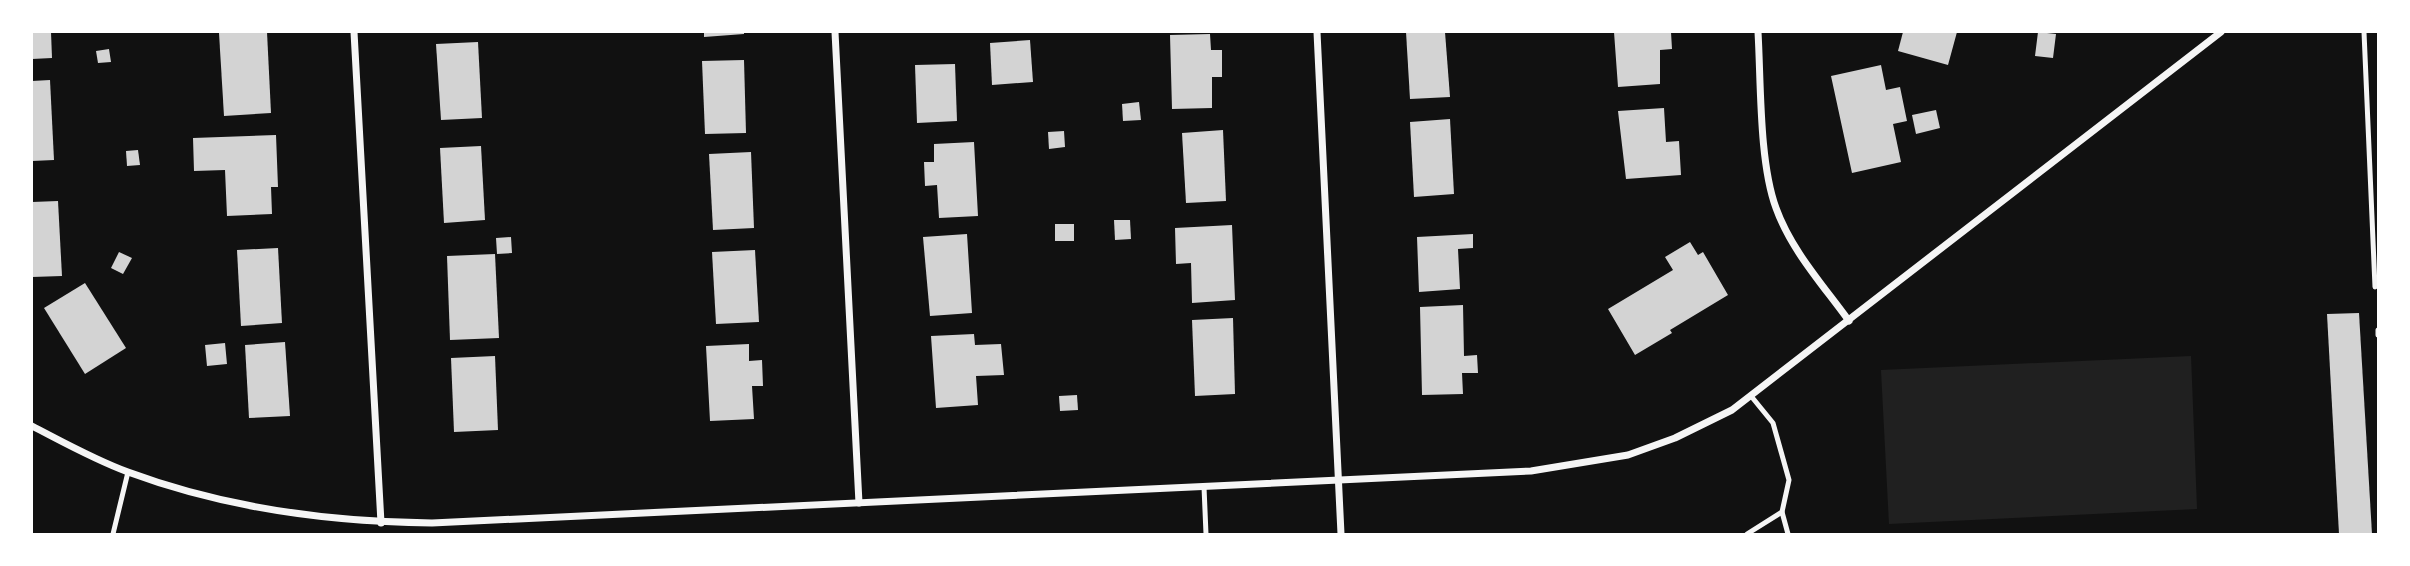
<svg xmlns="http://www.w3.org/2000/svg" width="2410" height="566" viewBox="0 0 2410 566" font-family="'Fira Sans',sans-serif">
  <style>
    .green { fill: #202020 }
    .building { fill: #d3d3d3 }
    .lines { fill: none; stroke-linecap: round; stroke-linejoin: round }
    .service { stroke: #f5f5f5; stroke-width: 5 }
    .minor { stroke: #f5f5f5; stroke-width: 7 }
  </style>
  <rect width="100%" height="100%" fill="#111"/>
  <polygon class="green" points="2191,356 2197,509 1889,524 1881,370"/>
  <g class="building">
    <polygon points="32,32 51,32 52,58 32,59"/>
    <polygon points="267,32 271,113 224,116 219,33"/>
    <polygon points="704,32 744,32 744,34 704,37"/>
    <polygon points="1406,32 1445,32 1450,97 1410,99"/>
    <polygon points="1614,32 1671,32 1672,49 1660,50 1660,84 1618,87"/>
    <polygon points="1903,32 1957,32 1948,65 1898,51"/>
    <polygon points="2038,32 2056,34 2053,58 2035,56"/>
    <polygon points="1210,34 1211,50 1222,50 1222,77 1212,77 1212,108 1172,109 1170,35"/>
    <polygon points="1030,40 1033,82 992,85 990,43"/>
    <polygon points="478,42 482,118 441,120 436,44"/>
    <polygon points="109,49 111,62 98,63 96,51"/>
    <polygon points="744,60 746,133 705,134 702,61"/>
    <polygon points="955,64 957,121 917,123 915,65"/>
    <polygon points="1881,65 1886,90 1900,87 1907,121 1893,124 1901,162 1852,173 1831,76"/>
    <polygon points="50,80 54,160 32,161 32,81"/>
    <polygon points="1139,102 1141,120 1123,121 1122,104"/>
    <polygon points="1664,108 1666,142 1679,141 1681,175 1626,179 1618,111"/>
    <polygon points="1936,110 1940,128 1916,134 1912,115"/>
    <polygon points="1450,119 1454,194 1414,197 1410,122"/>
    <polygon points="1223,130 1226,201 1186,203 1182,133"/>
    <polygon points="1064,131 1065,147 1049,149 1048,132"/>
    <polygon points="276,135 278,187 271,187 272,214 227,216 225,170 194,171 193,138"/>
    <polygon points="974,142 978,216 939,218 937,185 925,186 924,162 934,162 934,144"/>
    <polygon points="481,146 485,220 444,223 440,148"/>
    <polygon points="138,150 140,165 127,166 126,151"/>
    <polygon points="751,152 754,228 713,230 709,154"/>
    <polygon points="58,201 62,276 32,277 32,202"/>
    <polygon points="1114,220 1130,220 1131,239 1115,240"/>
    <rect x="1055" y="224" width="19" height="17"/>
    <polygon points="1232,225 1235,300 1192,303 1191,263 1176,264 1175,228"/>
    <polygon points="967,234 972,313 930,316 923,237"/>
    <polygon points="1473,234 1473,248 1458,249 1460,289 1419,292 1417,237"/>
    <polygon points="511,237 512,253 497,254 496,238"/>
    <polygon points="1690,242 1698,255 1703,252 1728,295 1670,330 1672,333 1635,355 1608,309 1673,270 1665,257"/>
    <polygon points="278,248 282,323 241,326 237,250"/>
    <polygon points="755,250 759,322 716,324 712,252"/>
    <polygon points="119,252 132,258 123,274 111,268"/>
    <polygon points="495,254 499,338 450,340 447,256"/>
    <polygon points="85,283 126,348 85,374 44,308"/>
    <polygon points="1463,305 1464,356 1477,355 1478,373 1462,373 1463,394 1422,395 1420,307"/>
    <polygon points="2359,313 2372,534 2339,534 2327,314"/>
    <polygon points="1233,318 1235,394 1195,396 1192,320"/>
    <polygon points="974,334 975,345 1001,344 1004,375 976,376 978,405 936,408 931,336"/>
    <polygon points="285,342 290,416 249,418 245,345"/>
    <polygon points="225,343 227,364 207,366 205,345"/>
    <polygon points="749,344 749,361 762,360 763,386 752,386 754,419 710,421 706,346"/>
    <polygon points="495,356 498,430 454,432 451,358"/>
    <polygon points="1077,395 1078,410 1060,411 1059,396"/>
  </g>
  <g class="lines">
    <g class="service">
      <polyline points="2364,32 2375,287"/>
      <polyline points="2378,330 2378,335"/>
      <polyline points="1204,487 1206,534"/>
      <polyline points="1782,512 1788,534"/>
      <polyline points="113,534 128,472"/>
      <polyline points="1747,534 1782,512 1789,480 1773,423 1751,396"/>
    </g>
    <g class="minor">
      <polyline points="354,32 381,523"/>
      <polyline points="835,32 859,503"/>
      <polyline points="1317,32 1341,534"/>
      <path d="M1758 32C1761 82 1759 162 1776 208 1791 250 1823 285 1849 321"/>
      <path d="M32 426C63 442 95 460 128 472 225 508 330 522 432 523L1531 471 1628 455 1675 438 1732 410 2221 32"/>
    </g>
  </g>
  <rect width="2410" height="566" fill="none" stroke="#ffffff" stroke-width="66"/>
</svg>
